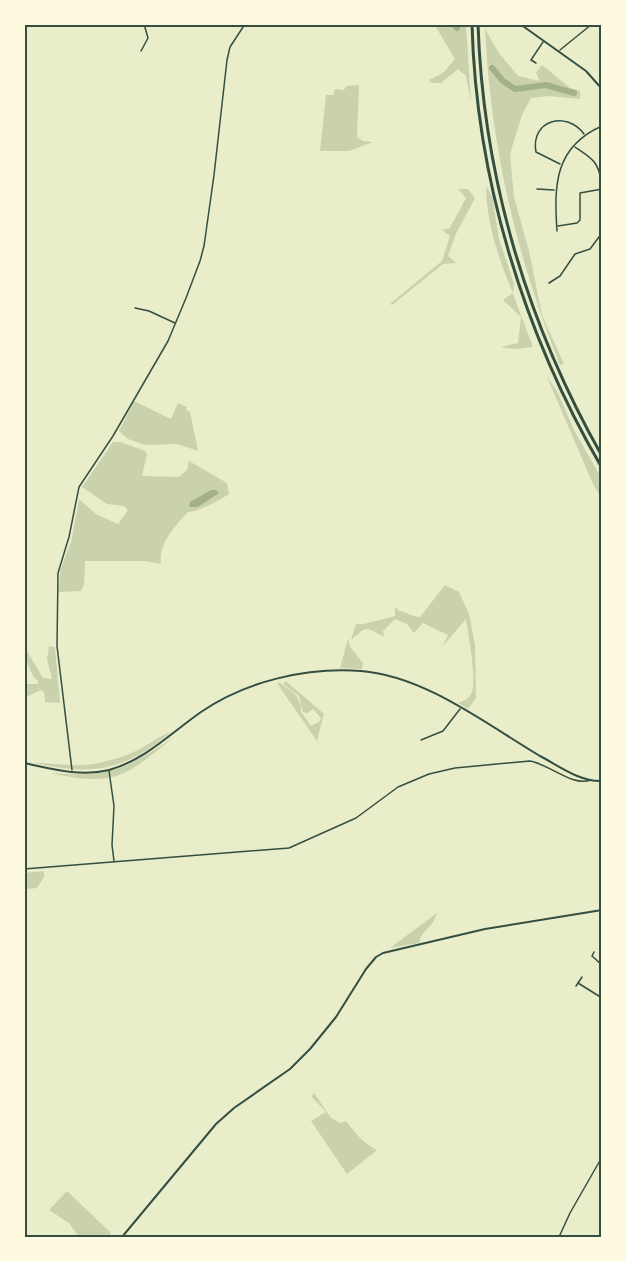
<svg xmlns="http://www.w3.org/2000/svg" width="626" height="1261" viewBox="0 0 626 1261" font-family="'Libre Baskerville',serif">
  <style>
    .green { fill: #cad2ad }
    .water { fill: #a3b18a }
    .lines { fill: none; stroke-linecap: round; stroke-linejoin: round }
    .river { stroke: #a3b18a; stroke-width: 6 }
    .minor { stroke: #344e41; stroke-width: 1.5 }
    .tertiary { stroke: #344e41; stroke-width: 2 }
    .primary { stroke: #344e41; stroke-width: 2 }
    .motorway { stroke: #344e41; stroke-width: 3 }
    .neatline { fill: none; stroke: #344e41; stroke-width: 2 }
  </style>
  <rect width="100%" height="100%" fill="#e9edc9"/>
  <g class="green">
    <polygon points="434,24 466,24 471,103 466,76 458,69 441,83 432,83 429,80 443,73 455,59"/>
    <path d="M485 29 499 53 518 76 540 81 536 73 542 65 570 88 580 91V99L549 96 531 98 522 115 510 154 514 197 529 251 542 315 564 364 560 365C516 255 491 148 485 29Z"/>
    <polygon points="359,85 357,137 363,141 373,142 349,151 320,151 326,95 333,95 335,89 344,90 346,86"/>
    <path d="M486 186 492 196 499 239 514 284 513 294 533 347 514 349 501 347 518 343 521 317 503 300 513 293C498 257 487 225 486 186Z"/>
    <polygon points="458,189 468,189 475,198 456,234 448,256 456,263 443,264 392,305 390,304 442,261 450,236 442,230 450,228 466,198"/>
    <polygon points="547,377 557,391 575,432 602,479 602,499 593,484"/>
    <polygon points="134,401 171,419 178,403 187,407 186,410 190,412 198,451 177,444 145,445 128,439 119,431"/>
    <path d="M113 442H120L145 451 147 454 142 476 179 477 187 470 189 461 227 483 229 494C220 500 198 512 188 512 175 526 158 544 161 564L145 561H85L84 585 81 591 59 592 60 571 71 542 79 499 96 514 118 524 128 510 124 506 107 504 82 487Z"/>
    <path d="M445 585 459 592 469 614 475 645 476 698 468 709 458 703C464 701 469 699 472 692 477 679 468 634 466 619L442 647 448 635 423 623 414 633 407 624 395 619 383 631 384 637C363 626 368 626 351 640L356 624H364L395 616V607L399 611C407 612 412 617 420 617Z"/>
    <polygon points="348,639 350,647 363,663 362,669 340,668"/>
    <path d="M49 646 55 647 60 703 45 702 44 692 41 690 24 698V684H38V681C30 674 24 657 24 646L43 678 52 679 47 659Z"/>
    <polygon points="285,682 287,682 324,714 317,741 277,683 280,683 296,695 301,705 301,712 311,726 319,722 321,718 313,709 307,713 303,712 299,696 283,684"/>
    <path d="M171 732C124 771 93 776 34 763 55 763 78 768 99 763 112 760 126 756 138 750 150 744 159 736 171 732Z"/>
    <path d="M174 737C125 777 115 787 50 773 110 778 126 769 174 737Z"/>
    <polygon points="44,871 44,877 37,888 27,889 25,888 24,873"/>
    <path d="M437 913C432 930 423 927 419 943L390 948Z"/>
    <path d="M314 1093 331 1118 340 1123 346 1121C355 1133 363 1143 377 1150L347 1174 311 1121 326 1112 311 1096Z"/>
    <polygon points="67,1191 111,1233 108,1237 79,1237 69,1223 49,1210"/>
  </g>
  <polygon class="water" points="211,490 216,490 219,493 198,507 189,507 190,502"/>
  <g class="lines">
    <g class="river">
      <polyline points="454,24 457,28"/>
      <polyline points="492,68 503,81 515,89 546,85 574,93"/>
    </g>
    <g class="minor">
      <polyline points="560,50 592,24"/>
      <polyline points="141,51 148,38 144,24"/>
      <polyline points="536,63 531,60 543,42"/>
      <path d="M575 147C593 159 598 161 602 184"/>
      <path d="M560 164 536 152C530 120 567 110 584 134"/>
      <polyline points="537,189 554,190"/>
      <polyline points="558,226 577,223 580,220 580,193 602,189"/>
      <path d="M557 231C554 186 554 147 602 126"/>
      <polyline points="549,283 560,276 575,254 590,249 602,233"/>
      <polyline points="135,308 149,311 175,323"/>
      <polyline points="421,740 443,731 460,709"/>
      <polyline points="72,770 57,646 58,573 69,537 79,487 113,436 168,341 186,298 200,261 204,246 214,175 227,60 230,47 245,24"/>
      <polyline points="109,771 114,806 112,845 114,861"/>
      <path d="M24 869 289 848 356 818 398 787 429 774 455 768 530 761C549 764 572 787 591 780"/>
      <polyline points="594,952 592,956 602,965"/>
      <polyline points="578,983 602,998"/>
      <polyline points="576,986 582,977"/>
      <polyline points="559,1237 570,1213 602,1157"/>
    </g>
    <g class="tertiary">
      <polyline points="520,24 586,71 602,89"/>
      <polyline points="24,26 55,24"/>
      <path d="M24 763C52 769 81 777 109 770 145 760 171 733 201 712 246 681 307 667 361 671 425 676 486 724 540 756 559 766 580 782 602 781"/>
    </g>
    <polyline class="primary" points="122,1237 216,1124 234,1108 290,1069 310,1049 336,1017 366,969 376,957 383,953 485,929 602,910"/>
    <g class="motorway">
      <path d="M472 24C476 179 524 334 602 468"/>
      <path d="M478 24C483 176 527 324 602 456"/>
    </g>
  </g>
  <rect width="626" height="1261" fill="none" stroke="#fefae0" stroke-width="51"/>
  <rect x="26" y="26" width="574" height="1210" class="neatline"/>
</svg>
